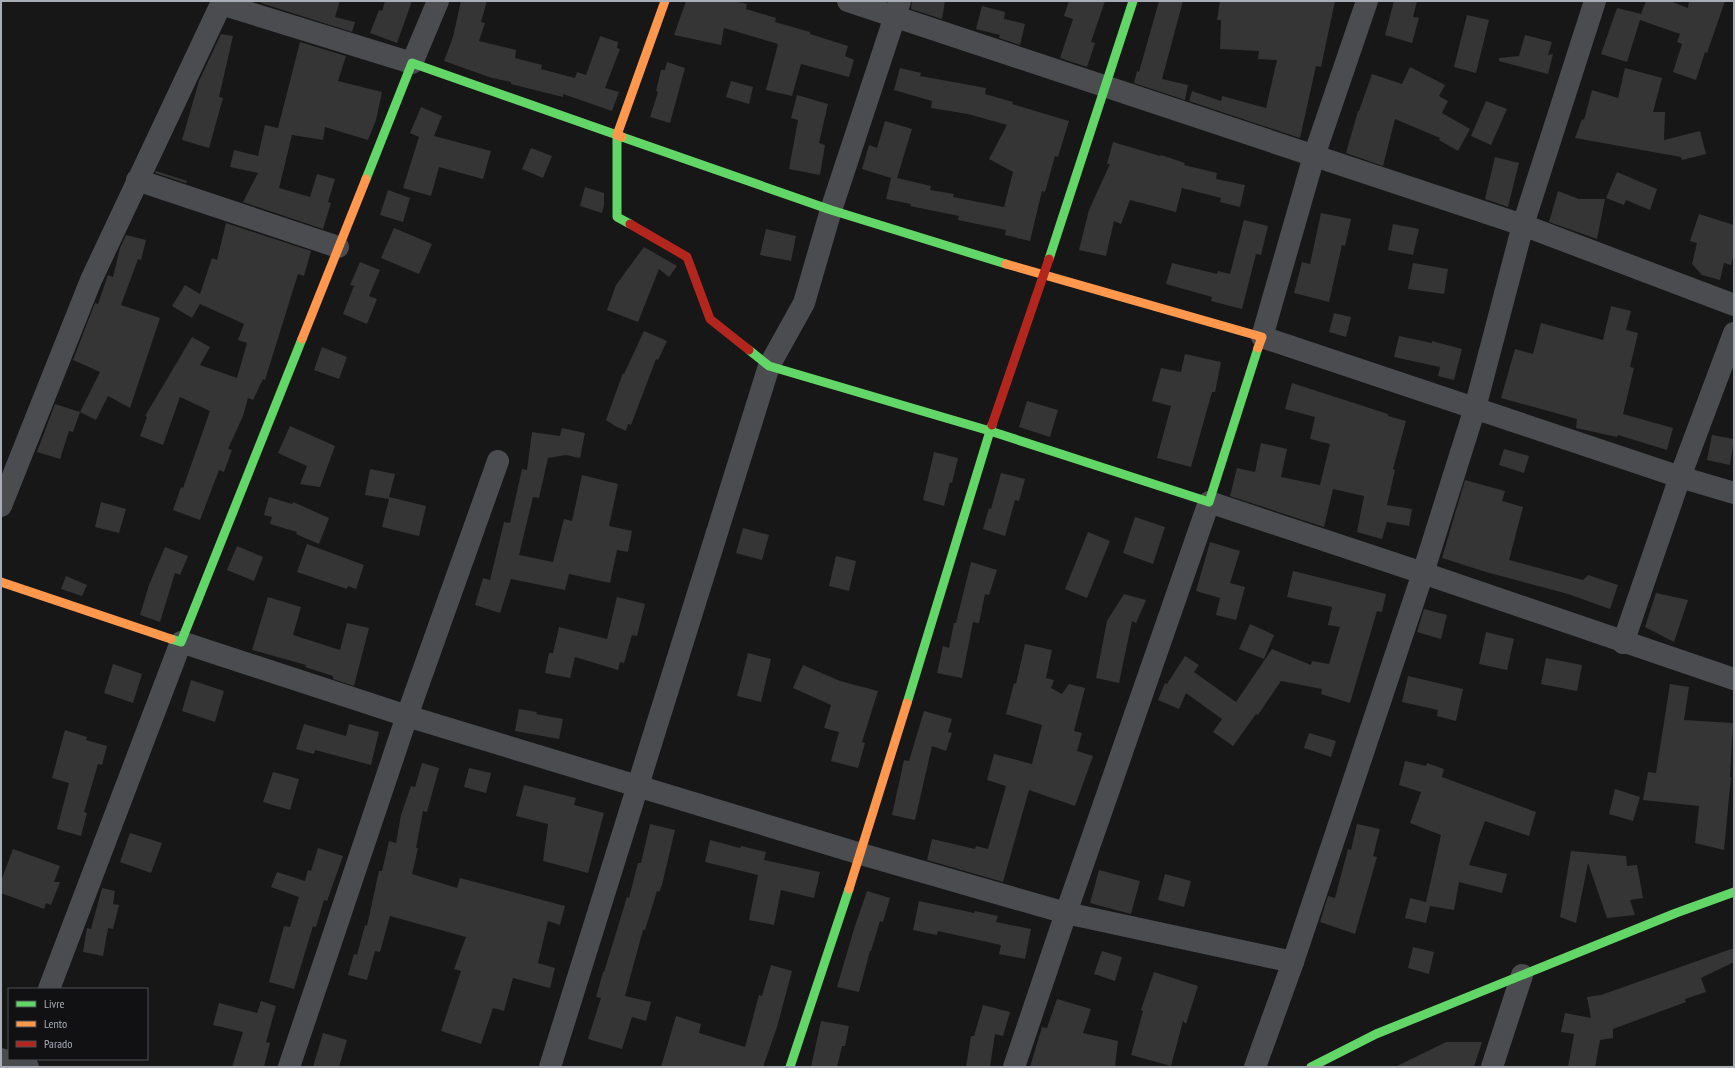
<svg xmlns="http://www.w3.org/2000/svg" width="1735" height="1068" viewBox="0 0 1735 1068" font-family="'PT Sans Narrow',sans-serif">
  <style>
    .building { fill: #353536 }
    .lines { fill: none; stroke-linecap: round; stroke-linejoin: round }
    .street { stroke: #4b4c50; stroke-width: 22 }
    .fast { stroke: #63d668; stroke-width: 9 }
    .slow { stroke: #ff974d; stroke-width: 9 }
    .jam { stroke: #b3261e; stroke-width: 9 }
  </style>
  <rect width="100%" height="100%" fill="#171717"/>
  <g class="building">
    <polygon points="261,1 340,1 335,17 355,22 352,32 261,3"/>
    <polygon points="385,1 412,1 397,43 370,33 379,10 382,11"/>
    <polygon points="461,1 487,1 481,22 485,23 479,41 516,50 515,58 542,65 541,69 575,78 577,72 586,75 600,36 618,42 617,48 620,49 605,88 619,92 612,111 563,94 563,97 511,84 511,82 492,78 444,61 453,37"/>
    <polygon points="686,1 733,1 747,4 746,9 776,18 775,22 810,32 810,34 848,46 845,56 854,60 849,77 801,64 792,96 766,90 778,44 724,28 721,45 674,35"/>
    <polygon points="912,1 945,1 942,19 911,9"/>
    <polygon points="1069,1 1105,1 1091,42 1095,43 1087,67 1060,58 1073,19 1064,16"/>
    <polygon points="1159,1 1183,1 1162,79 1188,85 1185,100 1134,83 1137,71 1139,72"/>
    <polygon points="1220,1 1335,1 1321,67 1316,66 1300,138 1189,101 1192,91 1221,101 1222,96 1266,108 1277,60 1258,59 1259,51 1220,49 1221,20 1217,20"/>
    <polygon points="1394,1 1417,1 1413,17 1419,18 1412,43 1385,35"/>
    <polygon points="1646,1 1670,1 1688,8 1689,1 1725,1 1707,53 1705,52 1696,80 1673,72 1682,44 1677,42 1680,34 1640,20 1627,62 1601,54 1617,8 1641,14"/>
    <polygon points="982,6 1005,12 1004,19 1025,24 1020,45 999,38 1000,35 976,29"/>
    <polygon points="1467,15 1489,20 1476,73 1454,67"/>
    <polygon points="221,34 233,36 219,97 223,98 209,148 182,140 199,81"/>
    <polygon points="1525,35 1552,42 1548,55 1553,54 1548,74 1499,61 1499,58 1519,56"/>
    <polygon points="300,42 346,56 338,81 382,92 376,120 368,140 325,127 323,140 292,135 279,188 310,197 317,174 335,179 328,202 331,203 323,229 243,202 258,173 230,167 234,150 258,156 265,125 278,128"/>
    <polygon points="667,62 685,68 670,123 650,117 658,92 656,91 661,70 665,70"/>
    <polygon points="1410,67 1445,85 1439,96 1448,101 1442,113 1470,129 1458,151 1439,140 1440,138 1395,119 1383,166 1346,153 1358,111 1359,111 1372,74 1402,84"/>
    <polygon points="900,68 921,73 920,76 986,88 985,94 1013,102 1012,104 1069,121 1058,157 1055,156 1045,192 1042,191 1030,241 1005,235 1006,230 958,220 959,216 910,206 911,204 886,199 891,178 862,169 869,145 877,148 885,121 912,129 897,178 931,186 930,190 954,194 953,197 1004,207 1013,172 989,159 1007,125 968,114 931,108 932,101 894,90"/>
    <polygon points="1625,68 1662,78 1653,112 1665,112 1664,140 1700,131 1706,154 1682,160 1681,157 1575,138 1582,119 1584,120 1592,90 1618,98"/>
    <polygon points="731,81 753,87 749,104 726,97"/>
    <polygon points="797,95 828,104 819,143 825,145 820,175 789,169 798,120 791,118"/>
    <polygon points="1486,101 1507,109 1491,145 1471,136"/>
    <polygon points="421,107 442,116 434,136 491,151 483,179 439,167 431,196 403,188 419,137 410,133"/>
    <polygon points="1113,142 1160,156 1161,155 1185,163 1184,165 1217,173 1216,179 1245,185 1240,207 1220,202 1221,198 1182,188 1176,212 1130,200 1121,224 1114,221 1106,256 1079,250 1089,210 1110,164 1107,164"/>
    <polygon points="531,148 552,156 543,178 522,169"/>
    <polygon points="1495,157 1519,163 1508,207 1485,199"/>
    <polygon points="156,171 187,181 186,183 155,173"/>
    <polygon points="1617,172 1657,189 1650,210 1626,200 1624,205 1606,198"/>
    <polygon points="585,187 604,193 604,205 602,213 580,206"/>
    <polygon points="388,190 410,198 403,222 380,215"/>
    <polygon points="1558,191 1579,199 1605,199 1597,239 1549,222"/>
    <polygon points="1321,213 1351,219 1345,246 1342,245 1329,302 1294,293 1302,262 1310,264"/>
    <polygon points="1699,214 1734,225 1734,253 1731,265 1724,263 1720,280 1702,275 1692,264 1697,243 1690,241"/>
    <polygon points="1244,220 1268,226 1261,255 1256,254 1242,309 1211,301 1212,297 1166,284 1172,263 1217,274 1218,271 1230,274"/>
    <polygon points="226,223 311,251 304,276 298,274 265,380 263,379 253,400 248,398 243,416 228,449 232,450 224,472 219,470 200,520 173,510 181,487 183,488 210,411 180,397 163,445 140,436 147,417 145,416 192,337 210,347 200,365 237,378 247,343 238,340 244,324 200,304 192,318 172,306 185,285 200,294 212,258 217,260"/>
    <polygon points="1393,224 1419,229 1413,255 1388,250"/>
    <polygon points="394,228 432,244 419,274 381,258"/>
    <polygon points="766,229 796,236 791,261 760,255"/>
    <polygon points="126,235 146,240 141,260 138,259 121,305 160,318 130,408 108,396 96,420 80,412 100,372 73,360 95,303 98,304 108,275 113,277 120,248"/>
    <polygon points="644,247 677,266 669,277 659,269 638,322 607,310 616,285"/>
    <polygon points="360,262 380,270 369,296 377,299 367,324 343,314 354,286 350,285"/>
    <polygon points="1413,263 1448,269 1444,294 1408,289"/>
    <polygon points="1611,306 1631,311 1626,330 1638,333 1630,367 1634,368 1623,414 1673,428 1667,450 1618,435 1617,437 1576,428 1577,419 1501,398 1515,349 1533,354 1541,323 1603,340"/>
    <polygon points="1334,313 1351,317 1346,337 1329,332"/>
    <polygon points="644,331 667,341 658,360 656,359 631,425 628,424 626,431 615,426 606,420 623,373 624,374"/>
    <polygon points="1399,336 1432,343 1432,341 1462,349 1454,380 1438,376 1440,367 1394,357"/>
    <polygon points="322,347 347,357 339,379 314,370"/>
    <polygon points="1185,354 1221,362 1215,392 1212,392 1191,467 1157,458 1171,406 1152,401 1161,368 1181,372"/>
    <polygon points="1292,383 1388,414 1388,416 1406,421 1393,469 1395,470 1387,505 1412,509 1409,526 1387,522 1382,539 1357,532 1364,496 1333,489 1324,527 1230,496 1237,468 1255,472 1261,443 1287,449 1281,477 1320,485 1330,444 1310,439 1315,417 1285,409"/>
    <polygon points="1027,401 1058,410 1050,437 1019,427"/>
    <polygon points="55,404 80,412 73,432 69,431 60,459 37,452"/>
    <polygon points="290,426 335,446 320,487 300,484 307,466 278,453"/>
    <polygon points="562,428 585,433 580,458 566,455 548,458 539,498 533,497 519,555 553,562 564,519 572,521 582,475 618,484 609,526 632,531 628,552 617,550 610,583 569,574 565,590 511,579 500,613 475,605 483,578 490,580 504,522 510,523 522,469 527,470 532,432 560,436"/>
    <polygon points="1712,435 1734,439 1730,465 1707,460"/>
    <polygon points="1504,449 1529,456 1524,473 1499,465"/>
    <polygon points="934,452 958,458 952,483 950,482 944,506 923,500"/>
    <polygon points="370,469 395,474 389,497 426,506 419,536 382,527 389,499 365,495"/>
    <polygon points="1001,473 1025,479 1019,501 1015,500 1005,536 983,529 989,508 991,509"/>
    <polygon points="1465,480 1505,491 1502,501 1523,507 1509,560 1583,580 1588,575 1618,585 1610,609 1568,594 1486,572 1442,558"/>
    <polygon points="269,497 292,504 293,502 329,518 319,544 296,534 297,532 270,524 272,517 264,515"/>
    <polygon points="101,502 126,509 119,533 95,527"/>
    <polygon points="1135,517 1165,527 1153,564 1123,553"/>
    <polygon points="743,528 769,535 762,560 736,553"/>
    <polygon points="1088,532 1110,541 1087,598 1065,589"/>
    <polygon points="1210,542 1240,551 1230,583 1245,587 1236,620 1216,615 1220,598 1196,591"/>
    <polygon points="307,544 364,565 356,589 348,586 347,589 297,572"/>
    <polygon points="237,546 263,557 254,581 227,570"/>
    <polygon points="165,547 188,556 180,575 175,573 160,622 140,615 149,585"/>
    <polygon points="836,556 856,561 849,591 829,586"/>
    <polygon points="971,562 997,570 989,595 985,594 979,623 973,622 962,678 937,673 943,646 949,648 954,623 956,623"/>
    <polygon points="1293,571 1386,594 1382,612 1377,611 1350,703 1321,694 1322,689 1281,681 1258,715 1256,714 1233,746 1213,732 1222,719 1186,693 1179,709 1158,700 1165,683 1167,684 1185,656 1199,665 1194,672 1236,702 1272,649 1311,665 1312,661 1329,664 1340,627 1328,625 1332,607 1287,597"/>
    <polygon points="66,576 87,585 82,596 61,589"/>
    <polygon points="1656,593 1688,600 1674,642 1645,627"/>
    <polygon points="1124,594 1146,600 1136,623 1132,621 1119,683 1096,678 1107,621"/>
    <polygon points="268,597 301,607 293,635 340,650 347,623 369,628 354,686 333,679 333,676 305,667 306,665 252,650"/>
    <polygon points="617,597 645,604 637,636 632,635 624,663 620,662 618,670 575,657 570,678 545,673 549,653 553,653 559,627 607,639"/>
    <polygon points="1424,609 1447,615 1441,639 1417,632"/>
    <polygon points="1250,624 1274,635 1264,659 1239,649"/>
    <polygon points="1486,632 1514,639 1507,670 1479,664"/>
    <polygon points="1025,644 1052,650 1046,678 1054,680 1051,688 1062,694 1069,684 1085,688 1074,731 1082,733 1077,751 1093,756 1075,806 1029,790 1003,882 927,860 932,839 975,849 976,846 988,849 1006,786 987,780 994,754 1032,764 1042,725 1006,714 1014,683 1016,684"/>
    <polygon points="748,653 771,659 761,702 737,696"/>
    <polygon points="1546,658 1582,665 1577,691 1541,684"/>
    <polygon points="113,664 142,674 133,703 104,693"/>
    <polygon points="803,665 840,681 878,691 862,742 865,743 858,768 831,761 839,732 824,728 831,705 793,688"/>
    <polygon points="1408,676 1463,689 1456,721 1437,716 1438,710 1402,702"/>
    <polygon points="191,680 224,691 215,722 182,711"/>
    <polygon points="1670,684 1689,687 1684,720 1733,723 1730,777 1731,777 1724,850 1695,843 1699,806 1643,800 1648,772 1656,773"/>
    <polygon points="519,709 537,712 536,714 563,719 559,739 515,731"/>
    <polygon points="924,711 952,719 948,732 952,733 946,751 932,746 915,820 892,815 904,760 909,761"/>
    <polygon points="304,724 346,736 349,724 379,732 371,765 315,750 314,754 296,749"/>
    <polygon points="65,730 87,737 86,740 107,746 102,765 98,764 84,812 87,813 81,836 57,829 69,783 52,778"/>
    <polygon points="1309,733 1336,741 1331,757 1304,748"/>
    <polygon points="1405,761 1426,766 1427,763 1444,769 1442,777 1536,812 1529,836 1485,821 1469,865 1507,874 1502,893 1459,882 1454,910 1430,906 1426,923 1405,918 1410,898 1426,902 1441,835 1410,823 1421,792 1399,785"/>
    <polygon points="422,763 439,768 427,812 423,811 416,848 418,848 412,874 457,888 460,878 565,906 560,925 548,921 538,963 555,968 550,988 513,978 504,1011 493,1008 481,1044 441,1031 461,971 454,969 466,937 390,916 380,952 375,951 367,980 348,975 354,954 357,955 365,925 367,926 379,871 382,871 389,841 396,843 401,815 411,786 415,787"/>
    <polygon points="469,768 491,773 486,793 464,787"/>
    <polygon points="273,772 299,779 290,810 263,802"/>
    <polygon points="524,785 576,798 574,805 604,813 588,873 543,861 548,824 516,816"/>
    <polygon points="1615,789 1640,797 1633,821 1609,814"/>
    <polygon points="650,824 675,830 662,885 659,892 657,891 645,930 643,930 625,996 651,1002 646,1021 632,1017 622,1049 588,1039 601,998 596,997 603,972 604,972 627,897 629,898 638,863 641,863"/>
    <polygon points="1357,824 1380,829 1373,856 1377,857 1355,934 1320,922 1328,896 1335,898 1348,849 1351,850"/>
    <polygon points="130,833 162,843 151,873 120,862"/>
    <polygon points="710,840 740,848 741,846 766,852 764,860 820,872 814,898 781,890 774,925 749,920 758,875 705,862"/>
    <polygon points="318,848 343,856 327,901 324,900 316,927 313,926 294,989 269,982 284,926 290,927 299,897 271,887 277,872 305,881 308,870 311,871"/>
    <polygon points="13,849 60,866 54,882 60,882 51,905 46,903 44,909 1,893 1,881"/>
    <polygon points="1571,851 1626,856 1627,866 1637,865 1643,898 1630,900 1635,915 1607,918 1588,863 1576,923 1560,917"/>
    <polygon points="1099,870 1140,881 1131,914 1090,903"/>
    <polygon points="1165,874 1191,881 1184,907 1158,900"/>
    <polygon points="102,888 115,891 113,904 119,905 113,929 108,928 103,956 83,952 87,928 91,929"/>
    <polygon points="867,891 890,898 883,922 880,921 871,951 870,951 859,992 837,987 854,929"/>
    <polygon points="919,901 974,913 975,911 998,916 996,922 1031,929 1025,959 999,954 1001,945 938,931 937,935 913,930"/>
    <polygon points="1413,947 1434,952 1429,974 1408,968"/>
    <polygon points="1734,948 1734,962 1701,978 1706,992 1685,999 1686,1002 1613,1029 1613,1038 1600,1040 1595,1067 1568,1067 1574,1034 1561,1032 1565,1013 1591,1018 1587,997 1601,995"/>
    <polygon points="1102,951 1122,957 1115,981 1094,974"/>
    <polygon points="771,965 792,971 777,1027 763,1067 661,1067 676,1016 701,1024 699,1033 745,1047 759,995 762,996"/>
    <polygon points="1154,972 1198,986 1186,1024 1183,1021 1171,1066 1131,1055 1143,1011 1141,1010"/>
    <polygon points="1057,999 1091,1009 1083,1033 1118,1041 1115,1067 1030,1067 1042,1027 1047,1028"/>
    <polygon points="261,1001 276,1006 266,1042 270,1043 264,1067 232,1067 243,1032 213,1025 219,1003 257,1013"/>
    <polygon points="983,1005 1010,1012 1003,1036 995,1034 990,1067 966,1067 971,1036 974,1036"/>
    <polygon points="821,1021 849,1026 845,1046 842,1046 837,1067 811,1067"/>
    <polygon points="323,1033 347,1040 339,1067 313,1067"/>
    <polygon points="1446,1042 1482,1042 1474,1067 1395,1067"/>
  </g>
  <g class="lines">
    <g class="street">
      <polyline points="848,1 1523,225 1734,305"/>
      <polyline points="1367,1 1314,156 1262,337 1680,477 1734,493"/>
      <polyline points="137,180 338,247"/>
      <polyline points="1,506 91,280 221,4 412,63 438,1"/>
      <polyline points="1623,643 1680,477 1734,333"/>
      <polyline points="1293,962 1066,913 1209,502 1423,573 1734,679"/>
      <polyline points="49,989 181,642 407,716 498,461"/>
      <polyline points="1,1059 28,1067"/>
      <polyline points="289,1067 407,716 861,854 1066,913 1014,1067"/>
      <polyline points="550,1067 769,366 804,303 831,210 900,1"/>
      <polyline points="1255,1067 1293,962 1423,573 1475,408 1523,225 1595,1"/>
      <polyline points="1492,1067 1522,975"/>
    </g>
    <g class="fast">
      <polyline points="622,137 831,210 1006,264"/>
      <polyline points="366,179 412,63 617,135 617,217 630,224"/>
      <polyline points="1049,259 1133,1"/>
      <polyline points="749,350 769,366 990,431 907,703"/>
      <polyline points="992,425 990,431 1209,502 1258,348"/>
      <polyline points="171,639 181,642 302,339"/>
      <polyline points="790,1067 849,889"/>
      <polyline points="1311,1067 1376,1034 1676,913 1734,892"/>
    </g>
    <g class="slow">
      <polyline points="622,137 617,135 665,1"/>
      <polyline points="1006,264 1262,337 1258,348"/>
      <polyline points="302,339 366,179"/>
      <polyline points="1,582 171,639"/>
      <polyline points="849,889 907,703"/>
    </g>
    <g class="jam">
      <polyline points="630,224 687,257 710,319 749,350"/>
      <polyline points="992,425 1049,259"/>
    </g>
  </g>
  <rect width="1735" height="1068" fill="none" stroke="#a8adb8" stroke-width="4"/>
  <rect x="8" y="988" width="140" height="72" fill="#111113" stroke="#4d4f55"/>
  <rect x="16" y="1001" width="20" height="6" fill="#63d668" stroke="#4d4f55"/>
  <text x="44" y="1008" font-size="12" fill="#a8adb8">Livre</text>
  <rect x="16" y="1021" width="20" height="6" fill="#ff974d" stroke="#4d4f55"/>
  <text x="44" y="1028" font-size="12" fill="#a8adb8">Lento</text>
  <rect x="16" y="1041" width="20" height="6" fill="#b3261e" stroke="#4d4f55"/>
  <text x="44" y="1048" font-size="12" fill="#a8adb8">Parado</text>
</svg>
